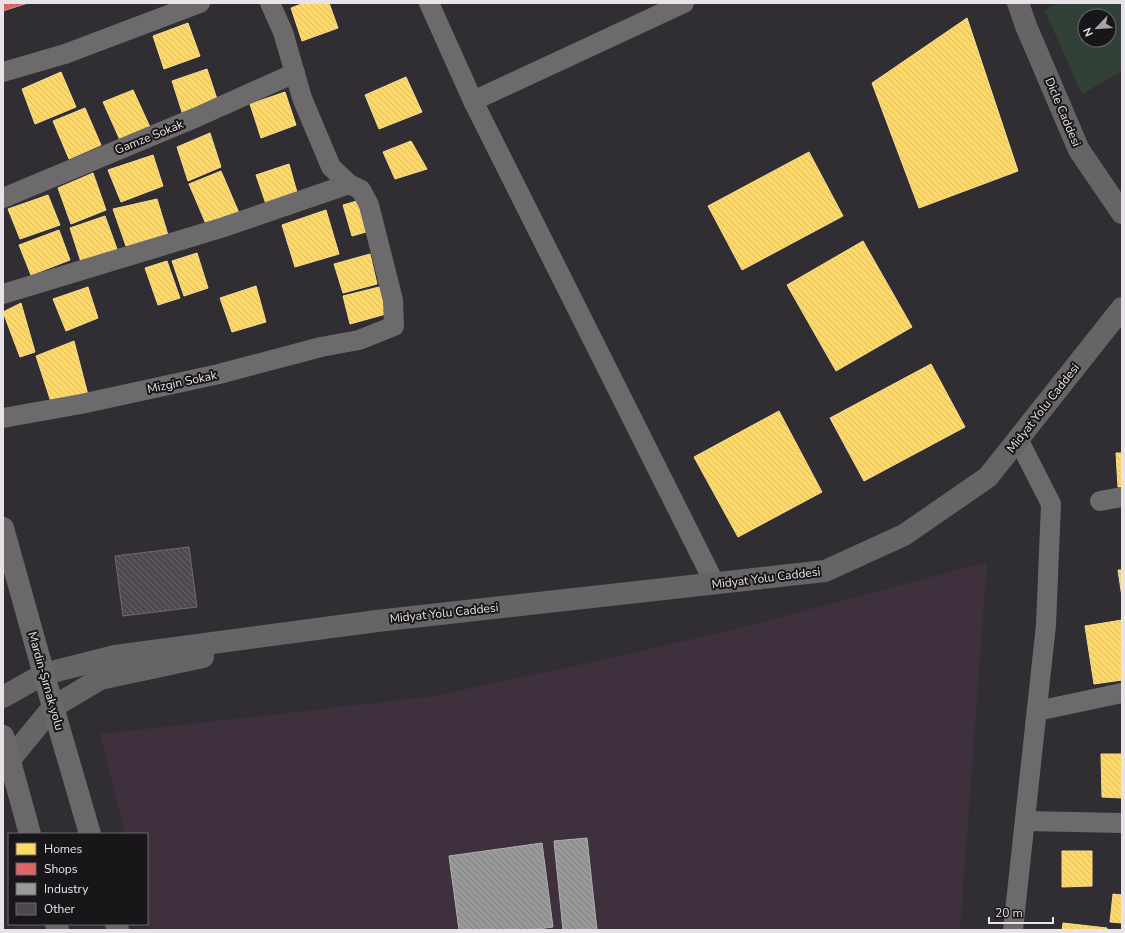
<svg xmlns="http://www.w3.org/2000/svg" width="1125" height="933" viewBox="0 0 1125 933" font-family="'Nunito Sans',sans-serif">
  <style>
    .industrial { fill: #3e313d }
    .green { fill: #324137; fill-rule: evenodd }
    .homes { fill: url(#homes-back-hatch); stroke: #f8dc8d }
    .shops { fill: url(#shops-back-hatch); stroke: #e28c8d }
    .industry { fill: url(#industry-back-hatch); stroke: #b0afb1 }
    .building { fill: url(#building-back-hatch); stroke: #6e6a6e }
    .lines { fill: none; stroke-linecap: round; stroke-linejoin: round }
    .street { stroke: #6c6a6a; stroke-width: 20 }
    .secondary { stroke: #666464; stroke-width: 22 }
    .highway { stroke: #6a6869; stroke-width: 22 }
    .labels { text-anchor: middle; stroke-width: 4; stroke-linejoin: round; paint-order: stroke }
    .street-label { font-size: 12px; fill: #e7e3e9; stroke: #19161a }
  </style>
  <defs>
    <pattern id="homes-back-hatch" width="6" height="6" patternUnits="userSpaceOnUse"><rect width="6" height="6" fill="#ffd966"/><path d="M-1 5l2 2M0 0l6 6M5-1l2 2" fill="none" stroke="#dabb60"/></pattern>
    <pattern id="shops-back-hatch" width="6" height="6" patternUnits="userSpaceOnUse"><rect width="6" height="6" fill="#e06666"/><path d="M-1 5l2 2M0 0l6 6M5-1l2 2" fill="none" stroke="#b25c5c"/></pattern>
    <pattern id="industry-back-hatch" width="6" height="6" patternUnits="userSpaceOnUse"><rect width="6" height="6" fill="#999"/><path d="M-1 5l2 2M0 0l6 6M5-1l2 2" fill="none" stroke="#808080"/></pattern>
    <pattern id="building-back-hatch" width="6" height="6" patternUnits="userSpaceOnUse"><rect width="6" height="6" fill="#4e4950"/><path d="M-1 5l2 2M0 0l6 6M5-1l2 2" fill="none" stroke="#686369"/></pattern>
  </defs>
  <rect width="100%" height="100%" fill="#312e33"/>
  <polygon class="industrial" points="987,562 960,930 149,930 147,921 147,834 125,834 100,734 428,697 598,661 748,626"/>
  <path class="green" d="M1057 3H1122V71L1082 94 1045 11ZM1085 16H1109V40H1085Z"/>
  <g class="homes">
    <polygon points="304,3 329,3 338,28 302,41 291,8"/>
    <polygon points="967,18 1018,171 919,208 872,83"/>
    <polygon points="188,23 200,56 164,69 153,36"/>
    <polygon points="207,69 218,102 183,115 172,81"/>
    <polygon points="61,72 76,107 35,124 22,89"/>
    <polygon points="406,77 422,112 379,129 365,95"/>
    <polygon points="133,90 150,127 120,140 103,102"/>
    <polygon points="285,92 296,125 261,138 250,104"/>
    <polygon points="85,108 101,145 69,159 53,121"/>
    <polygon points="210,133 221,167 188,181 177,147"/>
    <polygon points="411,141 427,169 395,179 383,152"/>
    <polygon points="809,152 843,216 742,270 708,206"/>
    <polygon points="153,155 163,186 121,202 108,170"/>
    <polygon points="289,164 298,196 266,204 256,175"/>
    <polygon points="221,171 239,213 206,224 189,184"/>
    <polygon points="93,173 106,210 71,224 58,188"/>
    <polygon points="48,195 60,225 20,239 8,209"/>
    <polygon points="157,199 168,235 126,246 113,209"/>
    <polygon points="357,201 366,232 352,236 343,205"/>
    <polygon points="326,210 339,254 295,267 282,225"/>
    <polygon points="105,216 117,249 81,262 70,228"/>
    <polygon points="59,230 70,260 31,275 19,245"/>
    <polygon points="863,241 912,327 836,371 787,285"/>
    <polygon points="197,253 208,288 184,296 172,261"/>
    <polygon points="370,254 377,284 343,293 334,264"/>
    <polygon points="167,261 180,298 158,305 145,268"/>
    <polygon points="256,286 266,322 232,332 220,298"/>
    <polygon points="88,287 98,318 66,331 53,299"/>
    <polygon points="379,287 386,314 350,324 343,296"/>
    <polygon points="21,303 35,352 20,357 3,312"/>
    <polygon points="74,341 88,395 52,405 36,356"/>
    <polygon points="931,364 965,427 864,481 830,418"/>
    <polygon points="779,411 822,492 738,537 694,457"/>
    <polygon points="1116,453 1122,453 1122,487 1118,487"/>
    <polygon points="1118,570 1122,570 1122,597"/>
    <polygon points="1122,620 1122,680 1094,684 1085,626"/>
    <polygon points="1101,754 1122,754 1122,798 1102,797"/>
    <polygon points="1062,851 1092,851 1092,886 1062,887"/>
    <polygon points="1113,894 1122,895 1122,923 1110,922"/>
    <polygon points="1063,923 1107,928 1107,930 1062,930"/>
  </g>
  <polygon class="shops" points="3,3 28,3 3,11"/>
  <g class="industry">
    <polygon points="587,838 597,930 563,930 554,841"/>
    <polygon points="542,843 553,927 530,930 459,930 449,856"/>
  </g>
  <polygon class="building" points="189,547 197,607 123,616 115,556"/>
  <g class="lines">
    <g class="street">
      <polyline points="429,3 473,101 715,584"/>
      <polyline points="3,72 65,54 200,3"/>
      <polyline points="473,101 684,3"/>
      <polyline points="3,198 197,117 295,73"/>
      <polyline points="3,294 224,227 349,184"/>
      <polyline points="3,418 81,404 219,374 321,347 359,340 394,326 393,300 369,205 361,190 349,184 331,167 302,98 283,32 270,3"/>
      <polyline points="1100,501 1122,497"/>
      <polyline points="1037,711 1122,693"/>
      <polyline points="1025,821 1122,823"/>
      <polyline points="1013,930 1046,625 1051,504 1018,439"/>
    </g>
    <g class="secondary">
      <polyline points="1018,3 1026,26 1079,150 1122,213"/>
      <polyline points="3,697 44,674 115,656 377,621 825,571 904,535 988,477 1122,308"/>
      <polyline points="3,768 53,707 100,679 203,657"/>
    </g>
    <g class="highway">
      <polyline points="3,528 53,707 90,834"/>
      <polyline points="3,736 30,834"/>
      <polyline points="56,924 58,930"/>
      <polyline points="116,924 118,930"/>
    </g>
  </g>
  <g class="labels">
    <g class="street-label">
      <text transform="translate(1063 112) rotate(67)" y="4">Dicle Caddesi</text>
      <text transform="translate(149 137) rotate(-22)" y="4">Gamze Sokak</text>
      <text transform="translate(182 382) rotate(-12)" y="4">Mizgin Sokak</text>
      <text transform="translate(1043 408) rotate(-52)" y="4">Midyat Yolu Caddesi</text>
      <text transform="translate(766 578) rotate(-7)" y="4">Midyat Yolu Caddesi</text>
      <text transform="translate(444 613) rotate(-6)" y="4">Midyat Yolu Caddesi</text>
      <text transform="translate(46 681) rotate(74)" y="4">Mardin-Şırnak yolu</text>
    </g>
  </g>
  <rect width="1125" height="933" fill="none" stroke="#e7e3e9" stroke-width="8"/>
  <rect x="8" y="833" width="140" height="92" fill="#19161a" stroke="#6b686d"/>
  <rect x="16" y="843" width="20" height="12" fill="#ffd966" stroke="#6b686d"/>
  <text x="44" y="853" font-size="12" fill="#e7e3e9">Homes</text>
  <rect x="16" y="863" width="20" height="12" fill="#e06666" stroke="#6b686d"/>
  <text x="44" y="873" font-size="12" fill="#e7e3e9">Shops</text>
  <rect x="16" y="883" width="20" height="12" fill="#999999" stroke="#6b686d"/>
  <text x="44" y="893" font-size="12" fill="#e7e3e9">Industry</text>
  <rect x="16" y="903" width="20" height="12" fill="#4e4950" stroke="#6b686d"/>
  <text x="44" y="913" font-size="12" fill="#e7e3e9">Other</text>
  <g transform="translate(1097 28) rotate(245)"><circle r="19" fill="#19161a" stroke="#6b686d"/>
  <path d="M0-3L7 15L0 10L-7 15Z" fill="#a7a4a9"/>
  <text y="-6" font-size="11" font-weight="bold" text-anchor="middle" fill="#e7e3e9">N</text>
  </g>
  <path d="M989 917v6h64v-6" fill="none" stroke="#e7e3e9" stroke-width="2"/>
  <text x="995" y="917" font-size="12" fill="#e7e3e9" stroke="#19161a" stroke-width="3" paint-order="stroke">20 m</text>
</svg>
